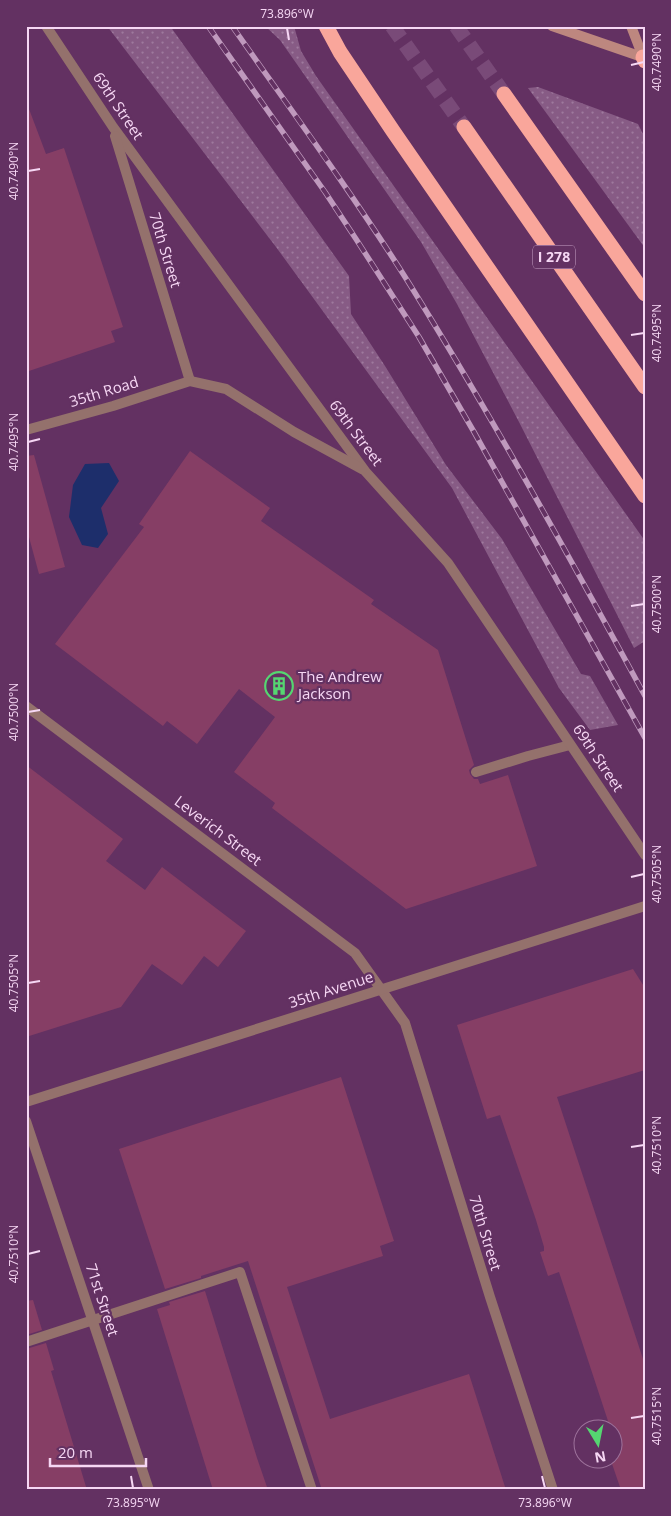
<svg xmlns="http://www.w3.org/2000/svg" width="671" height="1516" viewBox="0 0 671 1516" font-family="'Open Sans',sans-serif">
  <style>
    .grass { fill: url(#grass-dots) }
    .water { fill: #1d2e6b }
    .building { fill: #863e65 }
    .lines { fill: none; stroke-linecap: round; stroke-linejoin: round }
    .motorway-tunnel { stroke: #794a78; stroke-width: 15; stroke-dasharray: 15 8; stroke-linecap: butt }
    .service { stroke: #94716c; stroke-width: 10 }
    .minor { stroke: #94716c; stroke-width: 10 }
    .secondary { stroke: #bd877f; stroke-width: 10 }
    .motorway { stroke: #f9a69b; stroke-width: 15 }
    .rail-casing { stroke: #bf99bd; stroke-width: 5.5 }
    .rail { stroke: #633162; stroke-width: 4; stroke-dasharray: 11; stroke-linecap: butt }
    .ticks { fill: none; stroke: #f6d7f4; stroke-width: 2 }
    .labels { text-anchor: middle; stroke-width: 4.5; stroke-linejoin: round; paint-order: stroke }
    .shield { fill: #633162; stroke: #caa5c8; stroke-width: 1 }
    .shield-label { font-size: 14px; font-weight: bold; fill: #f6d7f4 }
    .street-label { font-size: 15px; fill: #f6d7f4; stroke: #633162 }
    .poi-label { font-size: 15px; fill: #f6d7f4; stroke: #633162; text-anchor: start }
    .neatline { fill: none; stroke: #f6d7f4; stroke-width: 2 }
    .ticks-label { font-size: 12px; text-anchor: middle; fill: #f6d7f4 }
  </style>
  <defs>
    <pattern id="grass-dots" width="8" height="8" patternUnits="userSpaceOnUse" patternTransform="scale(1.25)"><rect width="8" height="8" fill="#875b85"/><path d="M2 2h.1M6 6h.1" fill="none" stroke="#9e799d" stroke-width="1.8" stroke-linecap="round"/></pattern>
  </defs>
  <rect width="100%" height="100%" fill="#633162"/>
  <g class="grass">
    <polygon points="107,26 170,26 349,276 351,314 385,366 446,465 502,539 581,674 590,676 618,725 590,730 559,688 452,488 276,247"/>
    <polygon points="265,26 294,26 301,51 316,76 645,541 645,641 634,648 519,422 457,304 421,242 280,40"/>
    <polygon points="538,87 638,124 645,138 645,248 528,88"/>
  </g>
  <polygon class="water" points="109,463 119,481 101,508 108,534 98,548 82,545 69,517 73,485 85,464"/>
  <g class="building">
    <polygon points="26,109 29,109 46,154 64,148 123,327 111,331 115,342 26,372"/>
    <polygon points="190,451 270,508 261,521 374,600 371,604 438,650 474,765 469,770 470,774 474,779 478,779 480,784 508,775 537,866 406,909 272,808 275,803 234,772 275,717 239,689 197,744 167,721 163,726 55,644 144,527 139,524"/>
    <polygon points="34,455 65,567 39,574 26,526 26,456"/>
    <polygon points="26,765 123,839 106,861 145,890 162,867 246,931 218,967 204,956 182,985 152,964 121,1007 26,1037"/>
    <polygon points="633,969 645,988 645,1070 557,1097 645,1365 645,1490 621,1490 610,1458 614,1458 614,1428 601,1428 599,1424 608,1421 559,1272 548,1276 540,1252 544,1251 544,1247 536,1220 500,1115 487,1119 457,1025"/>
    <polygon points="341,1077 394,1241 380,1246 383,1256 287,1287 330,1419 469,1374 506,1490 322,1490 248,1261 201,1276 201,1278 165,1289 119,1149"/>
    <polygon points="205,1291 257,1458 268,1490 213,1490 157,1309 170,1305 169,1302"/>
    <polygon points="33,1300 42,1330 26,1335 26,1301"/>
    <polygon points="46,1343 54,1370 51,1371 87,1490 26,1490 26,1349"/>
  </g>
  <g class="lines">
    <g class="motorway-tunnel">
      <polyline points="392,26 464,127"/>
      <polyline points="456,26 504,94"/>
    </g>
    <g class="service">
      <polyline points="476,772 528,756 570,745"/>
      <polyline points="26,1342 240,1272 312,1490"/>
    </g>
    <g class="minor">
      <polyline points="46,26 113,127 365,471 448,563 645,855"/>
      <polyline points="115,136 190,381"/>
      <polyline points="26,430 113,406 190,381 226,389 294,432 362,469"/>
      <polyline points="26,706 355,953 405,1023 490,1297 553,1490"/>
      <polyline points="26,1102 645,906"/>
      <polyline points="26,1121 149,1490"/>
    </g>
    <g class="secondary">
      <polyline points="552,26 645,58"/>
      <polyline points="631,26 643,57"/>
    </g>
    <g class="motorway">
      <polyline points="326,26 340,52 393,131 645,496"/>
      <polyline points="643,57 645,61"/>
      <polyline points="504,94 645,294"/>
      <polyline points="464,127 645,387"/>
    </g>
    <defs>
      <g id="rail">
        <polyline points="208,26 325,192 356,239 419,337 474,432 645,738"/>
        <path d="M232 26C291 110 352 193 407 280 491 415 569 556 645 696"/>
      </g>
    </defs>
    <use href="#rail" class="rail-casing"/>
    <use href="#rail" class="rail"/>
  </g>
  <path class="ticks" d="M287 28 289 40M631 65 644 62M28 171 40 169M631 335 644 333M28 442 40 439M631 606 644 604M28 712 40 710M631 877 644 874M28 983 40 981M631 1147 644 1145M28 1254 40 1251M631 1418 644 1416M131 1476 133 1488M542 1476 545 1488"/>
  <defs>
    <symbol id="building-ring" viewBox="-11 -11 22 22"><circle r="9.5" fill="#633162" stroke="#55d671" stroke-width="1.5"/><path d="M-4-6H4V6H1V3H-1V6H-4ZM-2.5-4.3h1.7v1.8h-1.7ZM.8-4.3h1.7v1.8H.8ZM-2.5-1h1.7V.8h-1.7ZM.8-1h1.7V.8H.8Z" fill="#55d671"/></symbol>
  </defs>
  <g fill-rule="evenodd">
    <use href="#building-ring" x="263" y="670" width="32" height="32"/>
  </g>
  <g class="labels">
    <rect class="shield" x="533" y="245.5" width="42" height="23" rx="4"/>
    <g class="shield-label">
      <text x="554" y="262">I 278</text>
    </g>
    <g class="street-label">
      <text transform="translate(118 106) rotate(56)" y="5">69th Street</text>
      <text transform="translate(165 250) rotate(73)" y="5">70th Street</text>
      <text transform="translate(104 392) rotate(-17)" y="5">35th Road</text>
      <text transform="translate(356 433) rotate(53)" y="5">69th Street</text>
      <text transform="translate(598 758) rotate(56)" y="5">69th Street</text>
      <text transform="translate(218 831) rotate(37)" y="5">Leverich Street</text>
      <text transform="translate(331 990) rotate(-18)" y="5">35th Avenue</text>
      <text transform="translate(485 1233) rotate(73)" y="5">70th Street</text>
      <text transform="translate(102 1300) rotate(72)" y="5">71st Street</text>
    </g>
    <g class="poi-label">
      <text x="298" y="682">The Andrew<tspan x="298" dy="17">Jackson</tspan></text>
    </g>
  </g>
  <rect width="671" height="1516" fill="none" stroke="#633162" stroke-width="55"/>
  <g transform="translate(598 1444) rotate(170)"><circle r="24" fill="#633162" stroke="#9e739c"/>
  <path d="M0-4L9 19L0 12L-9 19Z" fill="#55d671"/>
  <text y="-8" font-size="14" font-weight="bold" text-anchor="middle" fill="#f6d7f4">N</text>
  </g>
  <path d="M50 1458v8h96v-8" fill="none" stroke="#f6d7f4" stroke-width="2.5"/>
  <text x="58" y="1458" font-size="15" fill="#f6d7f4" stroke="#633162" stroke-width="4" paint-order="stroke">20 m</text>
  <rect x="28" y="28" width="616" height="1460" class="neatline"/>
  <g class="ticks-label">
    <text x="287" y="18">73.896°W</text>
    <text transform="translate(657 62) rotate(-90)" y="4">40.7490°N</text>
    <text transform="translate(14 171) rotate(-90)" y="4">40.7490°N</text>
    <text transform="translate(657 333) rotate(-90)" y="4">40.7495°N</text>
    <text transform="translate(14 442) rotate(-90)" y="4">40.7495°N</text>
    <text transform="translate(657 604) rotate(-90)" y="4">40.7500°N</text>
    <text transform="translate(14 712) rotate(-90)" y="4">40.7500°N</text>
    <text transform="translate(657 874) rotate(-90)" y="4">40.7505°N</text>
    <text transform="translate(14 983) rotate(-90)" y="4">40.7505°N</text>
    <text transform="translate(657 1145) rotate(-90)" y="4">40.7510°N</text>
    <text transform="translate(14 1254) rotate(-90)" y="4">40.7510°N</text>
    <text transform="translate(657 1416) rotate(-90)" y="4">40.7515°N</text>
    <text x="133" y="1507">73.895°W</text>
    <text x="545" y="1507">73.896°W</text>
  </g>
</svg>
